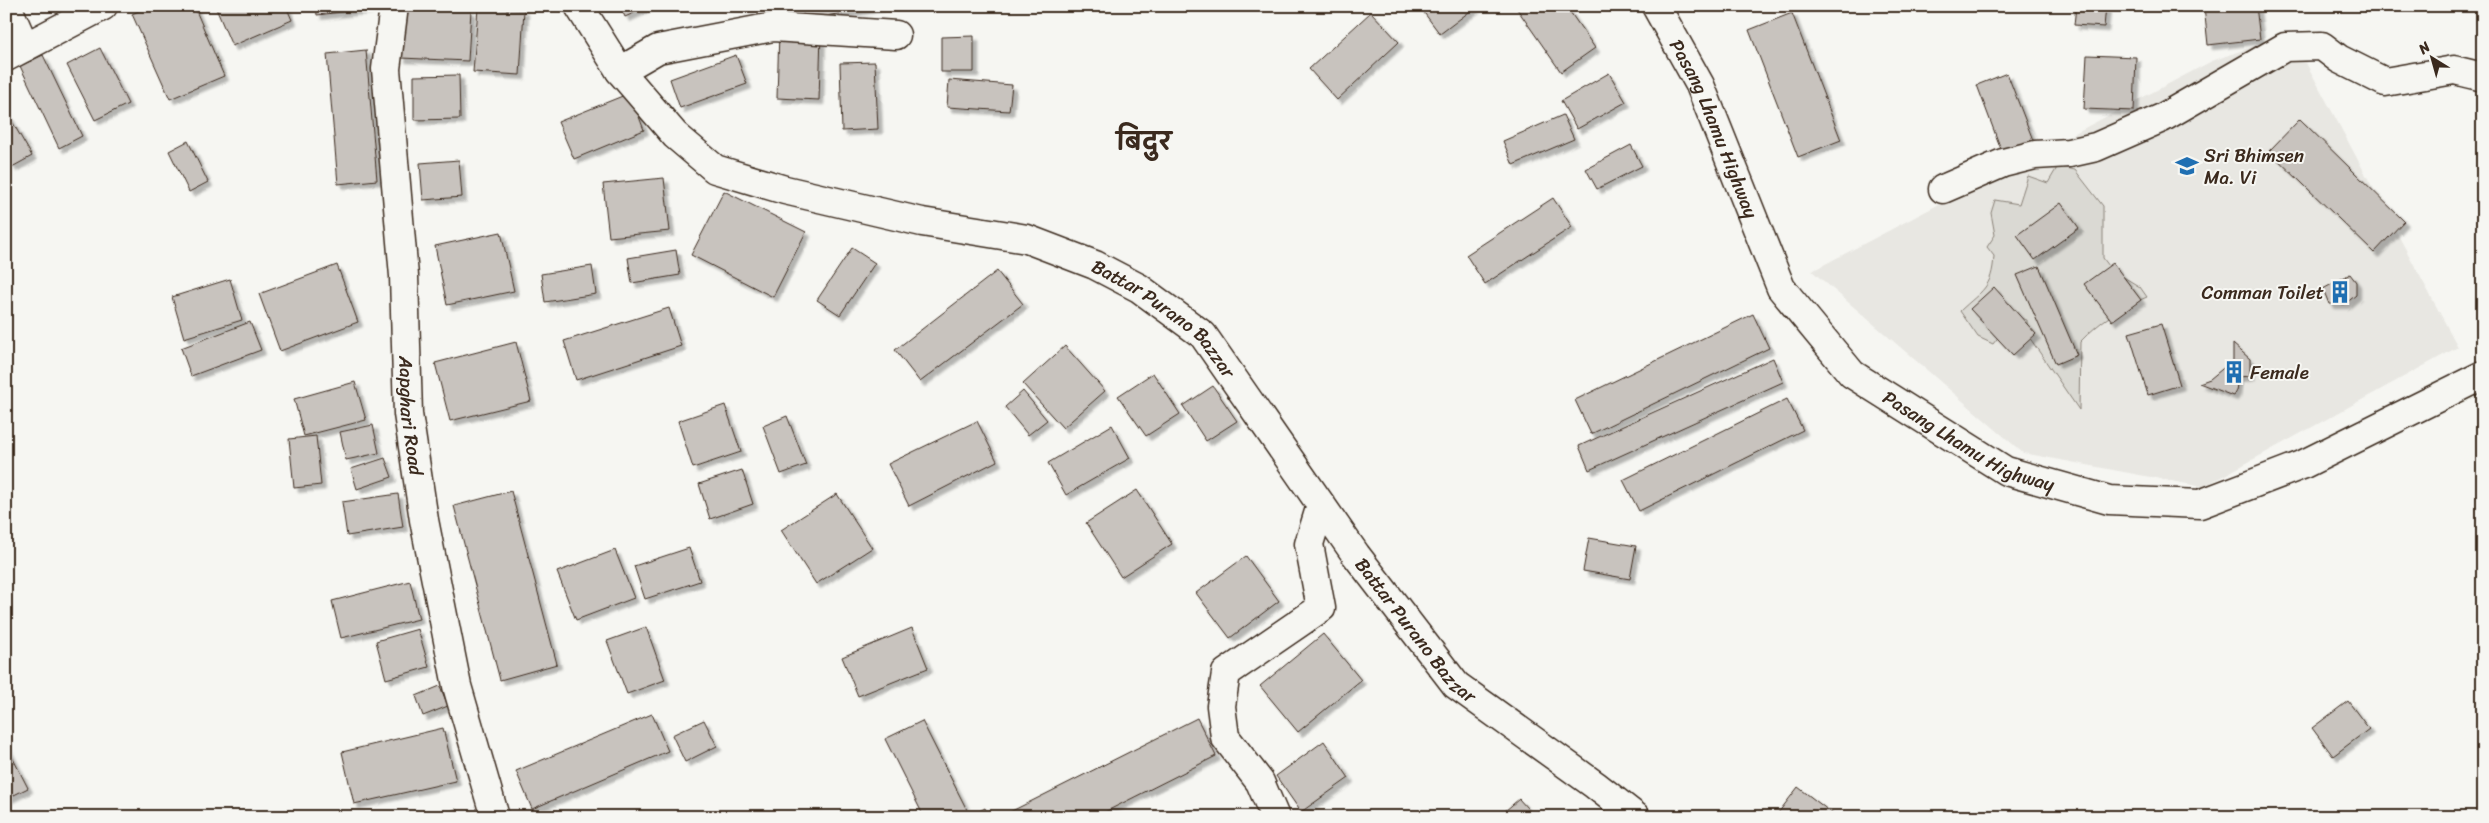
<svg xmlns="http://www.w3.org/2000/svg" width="2489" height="823" viewBox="0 0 2489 823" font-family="Sriracha,'Playpen Sans Deva',sans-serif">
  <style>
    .built { fill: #e8e7e2 }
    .green { fill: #dad9d3; stroke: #8a8278 }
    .building { fill: #c8c3be; stroke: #3b2a1e; filter: url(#shadow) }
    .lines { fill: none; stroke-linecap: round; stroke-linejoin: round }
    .minor-casing { stroke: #3b2a1e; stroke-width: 31 }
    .primary-casing { stroke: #3b2a1e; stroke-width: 31 }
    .minor { stroke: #f6f6f2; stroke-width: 28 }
    .primary { stroke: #f6f6f2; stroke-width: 28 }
    .labels { text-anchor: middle; stroke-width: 4; stroke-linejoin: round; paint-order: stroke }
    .street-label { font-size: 19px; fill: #3b2a1e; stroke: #f6f6f2 }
    .poi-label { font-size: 19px; fill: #3b2a1e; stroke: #f6f6f2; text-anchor: start }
    .district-label { font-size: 24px; font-weight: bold; fill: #3b2a1e; stroke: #f6f6f2 }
  </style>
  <defs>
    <filter id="shadow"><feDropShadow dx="4.5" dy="4.5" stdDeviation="1" flood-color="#0004"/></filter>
  </defs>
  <rect width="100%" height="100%" fill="#f6f6f2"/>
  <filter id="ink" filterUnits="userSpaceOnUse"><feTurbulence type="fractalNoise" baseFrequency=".02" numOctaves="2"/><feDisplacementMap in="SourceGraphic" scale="10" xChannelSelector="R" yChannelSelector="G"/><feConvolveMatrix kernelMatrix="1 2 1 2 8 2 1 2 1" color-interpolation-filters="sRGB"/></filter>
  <g filter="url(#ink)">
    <polygon class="built" points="2290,33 2458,347 2203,487 2023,453 1812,271 2212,61"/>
    <path class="green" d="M2058 166 2075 170 2103 206V258L2112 270 2140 287 2147 297C2120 308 2100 321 2080 342L2079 410 2027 334V320L2014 317 1993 344 1978 337 1960 311C1982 290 1992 289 1994 256L1987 247 1995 235 1991 213 1995 200 2019 204 2028 176 2048 183Z"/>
    <g class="building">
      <polygon points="149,6 194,6 224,76 170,99 132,14"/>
      <polygon points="215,6 286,6 292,20 232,46"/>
      <polygon points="316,6 367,6 367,9 317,15"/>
      <polygon points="404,6 471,10 468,61 401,58"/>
      <polygon points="620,6 649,6 625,17"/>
      <polygon points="802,6 881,6 804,20"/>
      <polygon points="1419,6 1477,6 1440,34"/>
      <polygon points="1515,6 1566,6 1595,48 1561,72"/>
      <polygon points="2076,6 2106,6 2104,27 2074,25"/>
      <polygon points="2204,6 2256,6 2260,39 2208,45"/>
      <polygon points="478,8 524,10 520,75 473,72"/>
      <polygon points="1371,12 1399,42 1337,100 1309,69"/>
      <polygon points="1792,13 1841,140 1798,157 1749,30"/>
      <polygon points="779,31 821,33 819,100 777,98"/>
      <polygon points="974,36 974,72 941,72 941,37"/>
      <polygon points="100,48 128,104 95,120 67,65"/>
      <polygon points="366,50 377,180 338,184 327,54"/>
      <polygon points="43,55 82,136 59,148 20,66"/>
      <polygon points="736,55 747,84 680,108 670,79"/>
      <polygon points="2087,55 2136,57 2134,111 2084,109"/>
      <polygon points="875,62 878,129 842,131 840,63"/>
      <polygon points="1609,73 1626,102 1577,129 1561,101"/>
      <polygon points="2007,73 2033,140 2002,152 1977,85"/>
      <polygon points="459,75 460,119 414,120 414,76"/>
      <polygon points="949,80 1012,85 1009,111 947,107"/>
      <polygon points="630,93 644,130 574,159 558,122"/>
      <polygon points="6,111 32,156 12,167 6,156"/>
      <polygon points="1563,115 1574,139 1513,165 1503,141"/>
      <polygon points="2300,119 2404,221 2374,253 2269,151"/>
      <polygon points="188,141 208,182 189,192 169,151"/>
      <polygon points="1631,145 1642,166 1597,189 1586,169"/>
      <polygon points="459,160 462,197 423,200 420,163"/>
      <polygon points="664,178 670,231 609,237 603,184"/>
      <polygon points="724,191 806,232 773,297 691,255"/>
      <polygon points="1553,198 1572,227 1485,284 1466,255"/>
      <polygon points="2061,203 2079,228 2035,260 2017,235"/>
      <polygon points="501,232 514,291 447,305 435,246"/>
      <polygon points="852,248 875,263 840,315 817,300"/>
      <polygon points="676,250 680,275 632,283 628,258"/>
      <polygon points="2113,263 2141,300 2112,321 2084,284"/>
      <polygon points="337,265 358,322 280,351 259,294"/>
      <polygon points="592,266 596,294 545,302 541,274"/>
      <polygon points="2039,266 2077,355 2056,364 2017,275"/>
      <polygon points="997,271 1023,304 920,382 895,350"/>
      <polygon points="2350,274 2356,282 2356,295 2345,304 2329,304 2323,289"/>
      <polygon points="230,279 242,320 184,338 172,297"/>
      <polygon points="1994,287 2036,334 2013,355 1970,309"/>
      <polygon points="669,308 681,346 576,380 564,341"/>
      <polygon points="1753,314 1769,348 1591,434 1575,400"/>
      <polygon points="250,322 261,350 191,376 181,348"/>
      <polygon points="2161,324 2180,385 2148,395 2129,333"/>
      <polygon points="516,342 531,401 450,421 435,363"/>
      <polygon points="2233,344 2250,359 2250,376 2238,377 2236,391 2233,396 2199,383 2210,379 2233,360"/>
      <polygon points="1065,346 1105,391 1063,428 1023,384"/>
      <polygon points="1773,358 1783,382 1589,470 1579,446"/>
      <polygon points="1153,373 1180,414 1146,436 1118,396"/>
      <polygon points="355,382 366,420 304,436 294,399"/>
      <polygon points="1213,386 1237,421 1206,441 1183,406"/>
      <polygon points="1023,391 1047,420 1028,435 1005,407"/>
      <polygon points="1787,399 1803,430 1639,511 1623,480"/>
      <polygon points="725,405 741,452 693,468 678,421"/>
      <polygon points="787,416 806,465 781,474 763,426"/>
      <polygon points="977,421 997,461 909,506 888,464"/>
      <polygon points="373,425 379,453 346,460 340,432"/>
      <polygon points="1112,425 1130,458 1066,495 1048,463"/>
      <polygon points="316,436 321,485 294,488 289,439"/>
      <polygon points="385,458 392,477 357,489 351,469"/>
      <polygon points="742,470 753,504 710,519 699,484"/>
      <polygon points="1137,490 1172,544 1121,577 1086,523"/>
      <polygon points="511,491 557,664 500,680 454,506"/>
      <polygon points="398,494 403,527 347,536 342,502"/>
      <polygon points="837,494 872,548 816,584 781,530"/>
      <polygon points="1589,538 1636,546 1630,579 1583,571"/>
      <polygon points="689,548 700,581 645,599 634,566"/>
      <polygon points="615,550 634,598 576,620 557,572"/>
      <polygon points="1246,556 1279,601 1230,638 1196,593"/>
      <polygon points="410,581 419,619 341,638 332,601"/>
      <polygon points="646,627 665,680 627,694 607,641"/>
      <polygon points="912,628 928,668 858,696 842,657"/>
      <polygon points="418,629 429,667 386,679 376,641"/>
      <polygon points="1323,634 1361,680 1298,732 1260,686"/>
      <polygon points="440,686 448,706 423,716 416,696"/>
      <polygon points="2348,701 2369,729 2333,756 2312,728"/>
      <polygon points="652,714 668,751 532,809 516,771"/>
      <polygon points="1197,718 1216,756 1095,817 1000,817"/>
      <polygon points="704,720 717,746 685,762 672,735"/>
      <polygon points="922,721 970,816 985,808 989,817 924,817 885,739"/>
      <polygon points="443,728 456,781 354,804 342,752"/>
      <polygon points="1324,741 1349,778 1301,812 1276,776"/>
      <polygon points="6,745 28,788 6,799"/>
      <polygon points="1798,787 1837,817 1775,817"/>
      <polygon points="1519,799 1535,817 1498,817"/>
      <polygon points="456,809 458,817 434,817"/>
    </g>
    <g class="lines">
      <defs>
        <g id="minor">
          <polyline points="7,6 25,47"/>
          <path id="s1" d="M394 6 386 69 404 276 408 414 424 520 457 686 495 817"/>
          <path id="s2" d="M579 6 620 71 675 135 715 169 785 190 922 222 1027 239 1095 265 1139 288 1203 335 1356 555 1456 685 1595 785 1636 817"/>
          <polyline points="6,57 103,6"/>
          <polyline points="620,71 658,49 773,27 896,35"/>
          <polyline points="1943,189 2003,163 2035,155 2069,153 2096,147 2162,118 2285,47 2322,46 2339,59 2385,82 2454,70 2483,77"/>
          <polyline points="1275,817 1260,782 1225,737 1221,706 1226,673 1321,608 1309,544 1321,505"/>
        </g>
        <g id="primary">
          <path id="s3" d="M1656 6 1700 85 1781 288 1852 374 2006 471 2109 500 2200 504 2302 465 2483 375"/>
        </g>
      </defs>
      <use href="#minor" class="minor-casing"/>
      <use href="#primary" class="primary-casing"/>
      <use href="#minor" class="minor"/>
      <use href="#primary" class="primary"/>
    </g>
  </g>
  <defs>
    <symbol id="school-bare" viewBox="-9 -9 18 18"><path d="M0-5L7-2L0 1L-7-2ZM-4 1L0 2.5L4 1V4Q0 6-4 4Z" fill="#1f6fb2" stroke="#f6f6f2" stroke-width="2.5" paint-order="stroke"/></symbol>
    <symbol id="building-bare" viewBox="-9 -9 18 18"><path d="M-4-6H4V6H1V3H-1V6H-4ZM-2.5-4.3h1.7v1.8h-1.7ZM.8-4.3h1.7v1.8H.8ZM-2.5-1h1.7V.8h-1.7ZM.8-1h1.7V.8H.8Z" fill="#1f6fb2" stroke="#f6f6f2" stroke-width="2.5" paint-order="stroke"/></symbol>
  </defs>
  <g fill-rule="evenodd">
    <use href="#school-bare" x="2171" y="150" width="32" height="32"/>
    <use href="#building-bare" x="2324" y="276" width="32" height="32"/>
    <use href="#building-bare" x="2218" y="356" width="32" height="32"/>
  </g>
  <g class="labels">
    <g class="street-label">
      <text dy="7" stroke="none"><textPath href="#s3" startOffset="136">Pasang Lhamu Highway</textPath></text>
      <text dy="7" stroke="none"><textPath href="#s2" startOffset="695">Battar Purano Bazzar</textPath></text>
      <text dy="7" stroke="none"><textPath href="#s1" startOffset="411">Aapghari Road</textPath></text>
      <text dy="7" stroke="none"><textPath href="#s3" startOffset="556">Pasang Lhamu Highway</textPath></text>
      <text dy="7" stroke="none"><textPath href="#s2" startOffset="1100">Battar Purano Bazzar</textPath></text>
    </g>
    <g class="poi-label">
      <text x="2204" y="162">Sri Bhimsen<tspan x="2204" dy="22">Ma. Vi</tspan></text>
      <text x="2324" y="299" text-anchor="end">Comman Toilet</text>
      <text x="2250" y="379">Female</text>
    </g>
    <g class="district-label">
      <text x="1144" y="150">बिदुर</text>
    </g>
  </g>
  <rect width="2489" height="823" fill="none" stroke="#f6f6f2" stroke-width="25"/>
  <rect x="12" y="12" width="2464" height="798" fill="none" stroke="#3b2a1e" stroke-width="2" filter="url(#ink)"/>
  <g transform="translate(2432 58) rotate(323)" stroke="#f6f6f2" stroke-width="4" paint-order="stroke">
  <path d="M0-4L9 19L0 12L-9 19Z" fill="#3b2a1e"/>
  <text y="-8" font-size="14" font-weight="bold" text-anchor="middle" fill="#3b2a1e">N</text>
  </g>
</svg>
